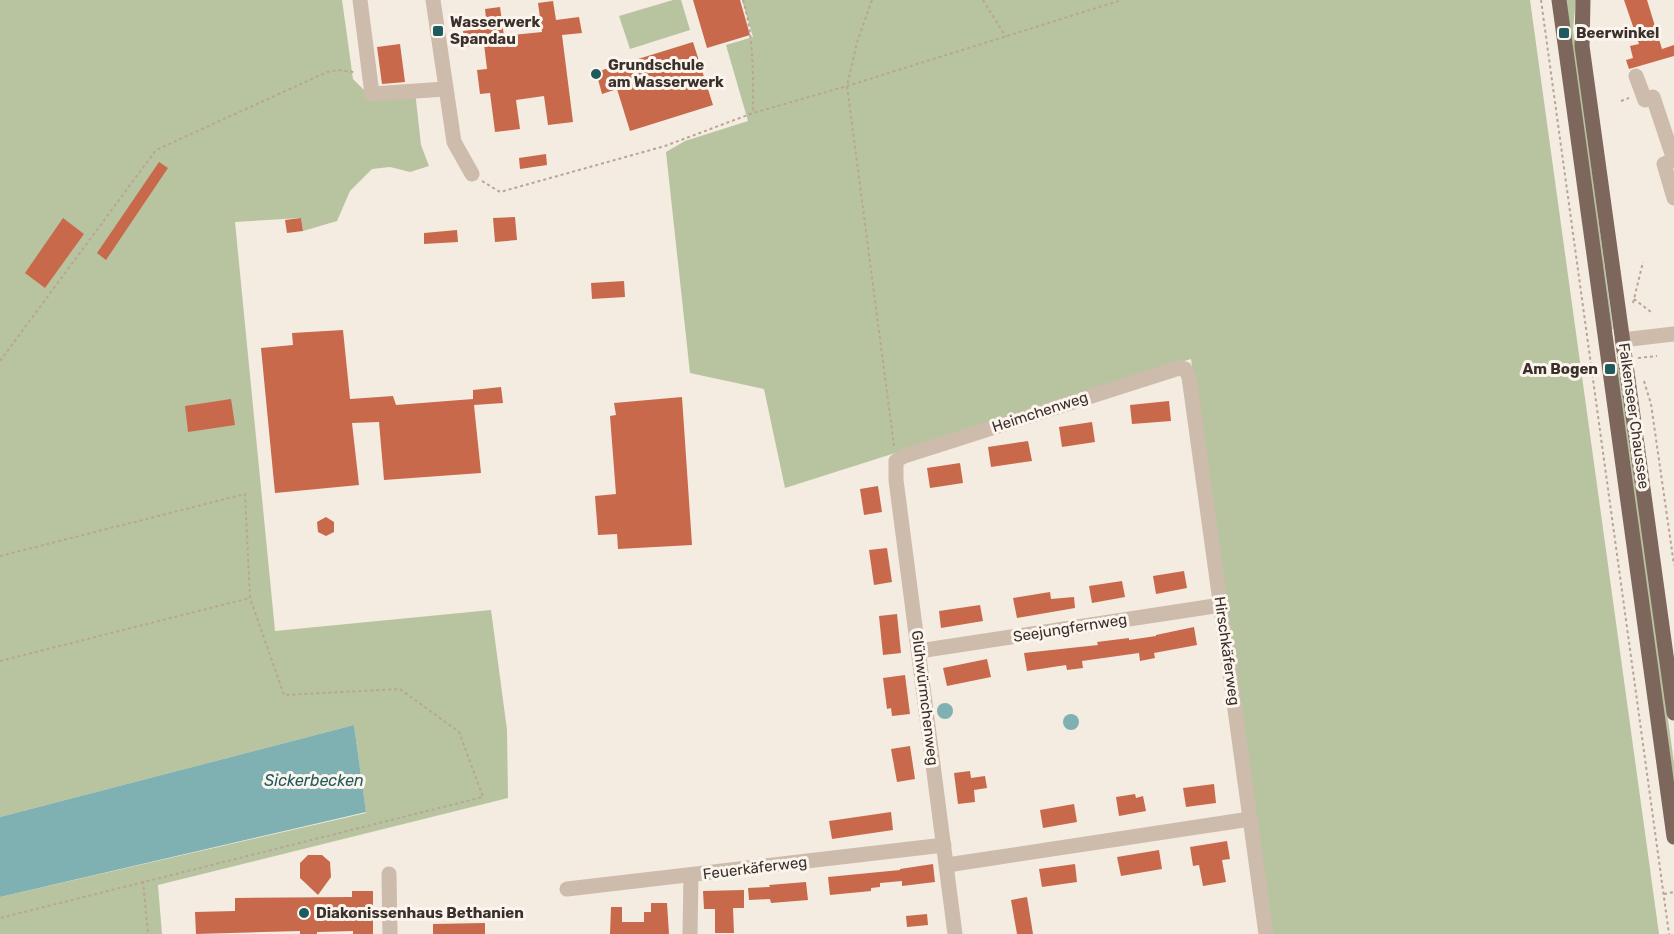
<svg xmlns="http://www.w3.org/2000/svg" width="1674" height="934" viewBox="0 0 1674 934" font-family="Rubik,sans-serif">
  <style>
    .green { fill: #b8c4a0 }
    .water { fill: #7fb0b2 }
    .building { fill: #c8694b }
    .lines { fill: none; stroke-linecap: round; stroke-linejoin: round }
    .path { stroke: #b9a596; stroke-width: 2; stroke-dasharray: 3 3; stroke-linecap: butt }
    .minor { stroke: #cdbbac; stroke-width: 15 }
    .major { stroke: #7d675c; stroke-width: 15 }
    .poi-dot { fill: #1f5a5e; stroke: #fbf5ee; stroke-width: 2 }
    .labels { text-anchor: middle; stroke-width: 6; stroke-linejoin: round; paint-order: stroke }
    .poi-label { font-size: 15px; font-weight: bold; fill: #3b302b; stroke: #fbf5ee; text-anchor: start }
    .street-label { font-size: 15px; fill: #3b302b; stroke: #fbf5ee }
    .water-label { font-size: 16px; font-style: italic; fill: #1f5a5e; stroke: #fbf5ee }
  </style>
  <rect width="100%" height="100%" fill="#f4ebe1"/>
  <g class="green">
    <polygon points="0,0 342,0 353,79 369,95 415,91 421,145 429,166 410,172 390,167 372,169 350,191 337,221 303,231 301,218 235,222 275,631 491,610 507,730 508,798 158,885 162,934 0,934 0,897 366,813 354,725 0,817"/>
    <polygon points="673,0 681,0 690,30 630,49 619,16"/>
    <polygon points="742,0 1530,0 1659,934 1273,934 1191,359 785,488 764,389 690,373 666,152 685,141 748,121 726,45 753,37"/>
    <polygon points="1566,0 1576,0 1573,29 1613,329 1611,329"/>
    <polygon points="1619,363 1674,763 1674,784 1616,364"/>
  </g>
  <g class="water">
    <circle cx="945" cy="711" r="8"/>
    <circle cx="1071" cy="722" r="8"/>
    <polygon points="354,725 366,812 0,897 0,817"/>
  </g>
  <g class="building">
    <polygon points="693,0 740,0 750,35 707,48"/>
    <polygon points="1624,0 1647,0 1662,49 1674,45 1674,56 1629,69 1626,60 1633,58 1630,46 1639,44"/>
    <polygon points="553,1 556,20 579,17 582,33 562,35 573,122 548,125 544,96 516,100 520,129 495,132 490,93 480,94 477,70 487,69 484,44 465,47 463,31 487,28 485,9 500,7 504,36 542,32 538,3"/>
    <polygon points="693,42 713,105 630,131 617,89 602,94 596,72"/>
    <polygon points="400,44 405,82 382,84 377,47"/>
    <polygon points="546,154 547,165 520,169 519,158"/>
    <polygon points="159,162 168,168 106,260 97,253"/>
    <polygon points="515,217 517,240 495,242 493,218"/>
    <polygon points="63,218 84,234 45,288 25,273"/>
    <polygon points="301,218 303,231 287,233 285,220"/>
    <polygon points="457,230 458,242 424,244 424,233"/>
    <polygon points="624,281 625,297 592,299 591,283"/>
    <polygon points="343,330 350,399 393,396 396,405 473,399 473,390 501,387 503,403 474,405 481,473 384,480 379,422 352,423 359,485 275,493 261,348 293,345 292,333"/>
    <polygon points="682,397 692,545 618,549 617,534 598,535 595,496 616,494 610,416 616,415 614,403"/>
    <polygon points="231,399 235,425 188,432 185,406"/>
    <polygon points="1169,401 1171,421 1132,424 1130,405"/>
    <polygon points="1092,422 1095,442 1062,447 1059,427"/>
    <polygon points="1028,441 1032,461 991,467 988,447"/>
    <polygon points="960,463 963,483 930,488 927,468"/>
    <polygon points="878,486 882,512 864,515 860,489"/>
    <polygon points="326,517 334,522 334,532 326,536 318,532 317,522"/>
    <polygon points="887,548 892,582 874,585 869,550"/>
    <polygon points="1184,571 1187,588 1156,594 1153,576"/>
    <polygon points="1122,581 1125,597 1092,603 1089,586"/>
    <polygon points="1050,592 1051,599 1074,597 1075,608 1017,618 1013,598"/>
    <polygon points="980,605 983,621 941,628 939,611"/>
    <polygon points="897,614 901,653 883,655 879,616"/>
    <polygon points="1194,627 1197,645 1154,653 1155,658 1140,661 1139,653 1082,661 1083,668 1067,670 1066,665 1027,671 1024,653 1098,645 1097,642 1129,638 1129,640 1156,636 1156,635"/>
    <polygon points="987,659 991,677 947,686 943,668"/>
    <polygon points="905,675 910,714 892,716 891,708 887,709 883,678"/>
    <polygon points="910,746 915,779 897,782 891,749"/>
    <polygon points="970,771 971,778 985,776 987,788 974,790 975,802 958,804 954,773"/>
    <polygon points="1214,784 1216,803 1186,807 1183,788"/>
    <polygon points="1135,794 1136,798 1143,796 1146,811 1119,816 1116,797"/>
    <polygon points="1074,804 1077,822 1043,828 1040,810"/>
    <polygon points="891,812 893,830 832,839 829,821"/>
    <polygon points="1227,841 1230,859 1222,860 1226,882 1203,886 1199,865 1193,866 1190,847"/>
    <polygon points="1159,850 1162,869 1121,876 1117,857"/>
    <polygon points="308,855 322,855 330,862 331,877 318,895 300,878 300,863"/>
    <polygon points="933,864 935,882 902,886 902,881 880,883 880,887 871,888 871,891 830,895 828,877 900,870 900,869"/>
    <polygon points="1075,864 1077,882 1042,887 1039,869"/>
    <polygon points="806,882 808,900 771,903 770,899 749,900 748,888 770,887 769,885"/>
    <polygon points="744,890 744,908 733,908 734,933 715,933 715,909 704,909 703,891"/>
    <polygon points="352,891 373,891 373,934 353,934 353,931 317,932 317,934 300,934 300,931 196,934 195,912 235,911 235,898 352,897"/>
    <polygon points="1027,897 1033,934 1017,934 1011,900"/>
    <polygon points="651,903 667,903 669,934 610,934 611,907 622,907 622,922 644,922 644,912 651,912"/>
    <polygon points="927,914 928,925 907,927 906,916"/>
    <polygon points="485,923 485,934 433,934 433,924"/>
  </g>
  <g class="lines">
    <g class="path">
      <path d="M743 0C754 37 753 75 753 113"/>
      <polyline points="872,0 857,42 847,86 894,446"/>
      <polyline points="983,0 1006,37"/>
      <polyline points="1541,0 1669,934"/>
      <polyline points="1621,101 1629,98"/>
      <polyline points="482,181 500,192 665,146 753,113 847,86 1122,0"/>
      <polyline points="1634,299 1651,312"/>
      <polyline points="1633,303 1643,262"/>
      <polyline points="1638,358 1657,356"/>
      <polyline points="0,361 156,150 327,72 338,70 354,72"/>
      <polyline points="1644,381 1651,404 1674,565"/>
      <polyline points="0,556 245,494 250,598 284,695 400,689 459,732 483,797 0,918"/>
      <polyline points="0,661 250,598"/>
      <polyline points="143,881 148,934"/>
      <polyline points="1664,894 1674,892"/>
    </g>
    <g class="minor">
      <polyline points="360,0 372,94 445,89"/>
      <polyline points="433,0 454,142 472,174"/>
      <polyline points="1636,76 1645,100 1653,97 1674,160 1664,164 1674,198"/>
      <polyline points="1622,340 1674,334"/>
      <polyline points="919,651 1221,605"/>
      <polyline points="947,865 1250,819"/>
      <polyline points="389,874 390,934"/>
      <polyline points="567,889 944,845"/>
      <polyline points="690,934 691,875"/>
      <polyline points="955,934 896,480 896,461 904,456 1179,368 1185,369 1189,377 1266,934"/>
    </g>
    <g class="major">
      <polyline points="1559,0 1674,837"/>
      <polyline points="1583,0 1582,46 1674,713"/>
    </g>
  </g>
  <g class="poi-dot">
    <rect x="432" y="25" width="12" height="12" rx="3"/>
    <rect x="1558" y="27" width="12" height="12" rx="3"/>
    <circle cx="596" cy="74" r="6"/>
    <rect x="1604" y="363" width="12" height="12" rx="3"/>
    <circle cx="304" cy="913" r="6"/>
  </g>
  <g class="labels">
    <g class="poi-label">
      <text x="450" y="27">Wasserwerk<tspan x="450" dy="17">Spandau</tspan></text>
      <text x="1576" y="38">Beerwinkel</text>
      <text x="608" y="70">Grundschule<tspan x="608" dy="17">am Wasserwerk</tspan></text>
      <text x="1598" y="374" text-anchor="end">Am Bogen</text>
      <text x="316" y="918">Diakonissenhaus Bethanien</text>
    </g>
    <g class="street-label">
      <text transform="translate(1040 412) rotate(-18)" y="5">Heimchenweg</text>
      <text transform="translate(1634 416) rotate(82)" y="5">Falkenseer Chaussee</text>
      <text transform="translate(1070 628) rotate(-9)" y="5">Seejungfernweg</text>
      <text transform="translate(1227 651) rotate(82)" y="5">Hirschkäferweg</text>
      <text transform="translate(925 698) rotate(83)" y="5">Glühwürmchenweg</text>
      <text transform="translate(755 868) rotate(-7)" y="5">Feuerkäferweg</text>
    </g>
    <g class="water-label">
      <text x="314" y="786">Sickerbecken</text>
    </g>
  </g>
</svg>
